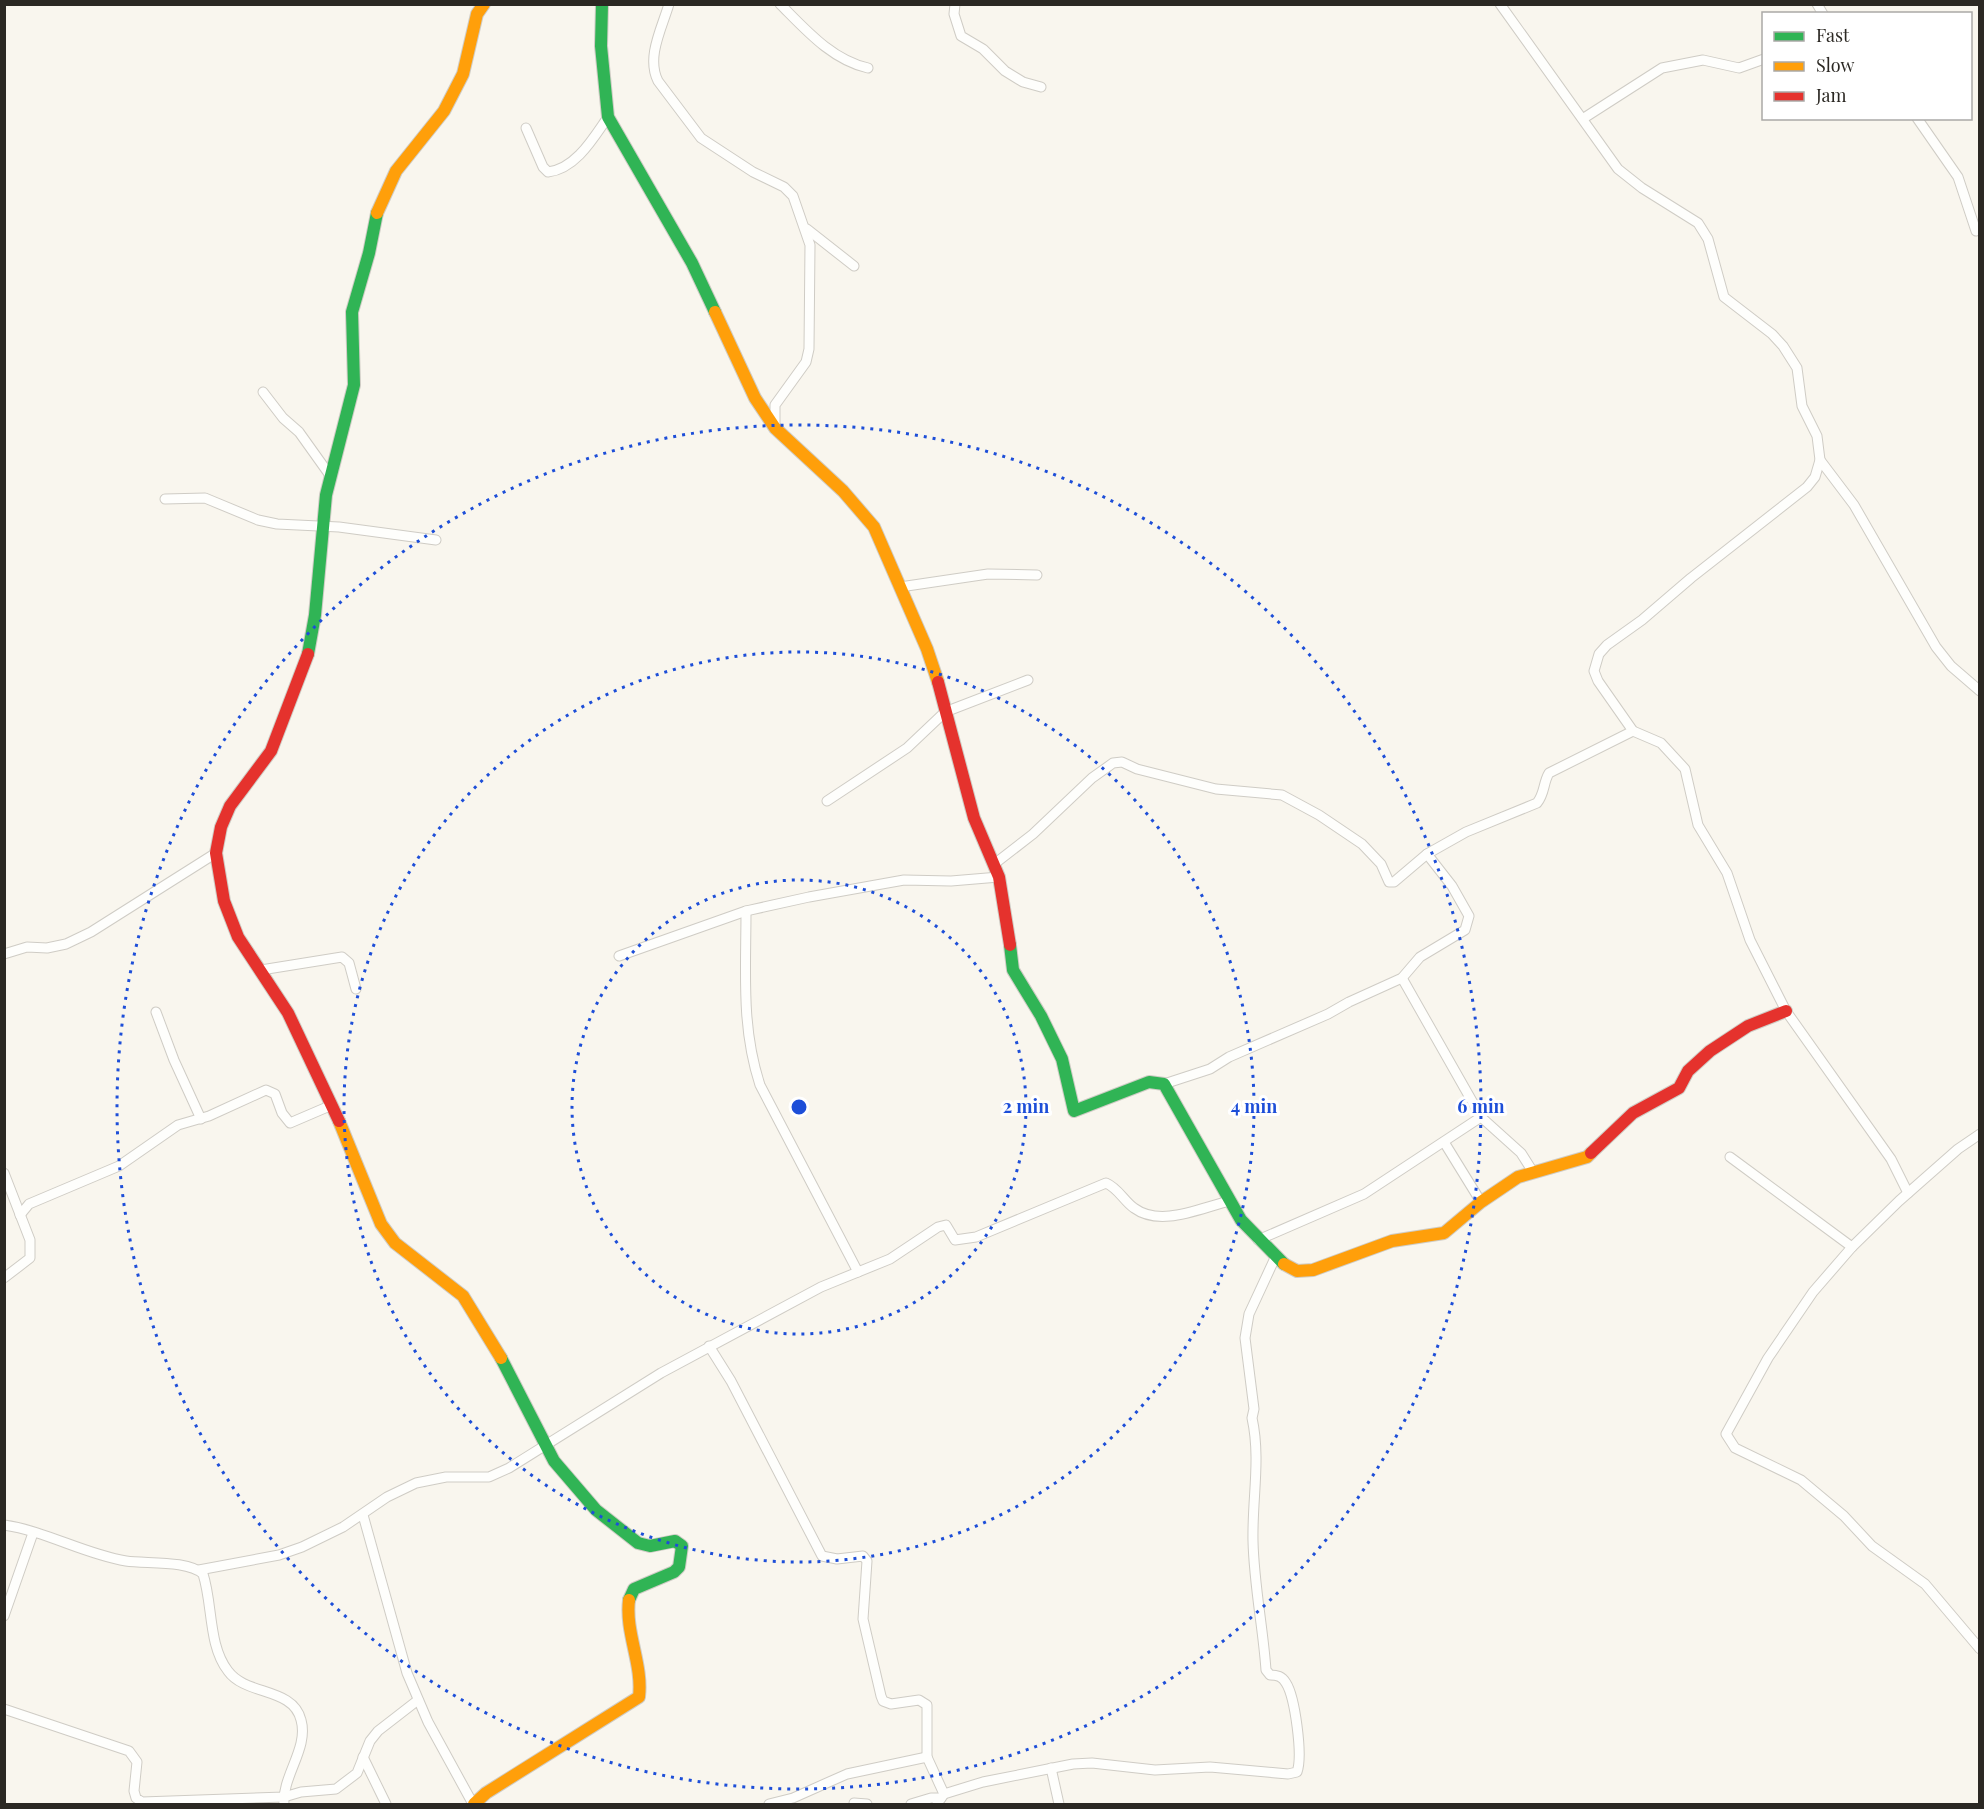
<svg xmlns="http://www.w3.org/2000/svg" width="1984" height="1809" viewBox="0 0 1984 1809" font-family="'Playfair Display',serif">
  <style>
    .lines { fill: none; stroke-linecap: round; stroke-linejoin: round }
    .street-casing { stroke: #cfccc5; stroke-width: 11 }
    .fast-casing { stroke: #cfccc5; stroke-width: 14 }
    .slow-casing { stroke: #cfccc5; stroke-width: 14 }
    .jam-casing { stroke: #cfccc5; stroke-width: 14 }
    .street { stroke: #fefefc; stroke-width: 9 }
    .fast { stroke: #30b455; stroke-width: 12 }
    .slow { stroke: #ff9f0a; stroke-width: 12 }
    .jam { stroke: #e5322d; stroke-width: 12 }
    .ring { fill: none; stroke: #1d4ed8; stroke-width: 3; stroke-dasharray: 3 6 }
    .centre { fill: #1d4ed8; stroke: #fff; stroke-width: 3 }
    .ring-label { font-size: 18px; text-anchor: middle; font-weight: bold; fill: #1d4ed8; stroke: #fff; stroke-width: 6; stroke-linejoin: round; paint-order: stroke }
  </style>
  <rect width="100%" height="100%" fill="#f9f6ee"/>
  <g class="lines">
    <defs>
      <g id="street">
        <path d="M669 4C662 28 646 57 658 81L701 138 753 172 784 187 793 196 810 245 809 349 806 362 775 405V428"/>
        <path d="M780 4C806 30 832 60 868 68"/>
        <polyline points="955,4 954,14 961,36 983,49 1005,71 1023,82 1041,87"/>
        <polyline points="1500,4 1618,169 1642,188 1698,223 1708,239 1724,297 1772,334 1783,346 1797,368 1802,406 1817,436 1820,460 1815,477 1807,487 1691,578 1642,620 1607,645 1599,654 1594,671 1598,681 1633,731 1661,743 1685,769 1698,825 1727,873 1750,940 1786,1011 1891,1159 1908,1193"/>
        <polyline points="1817,4 1823,14"/>
        <polyline points="1584,118 1662,68 1703,60 1739,68 1764,59"/>
        <polyline points="1917,118 1958,177 1976,231"/>
        <path d="M526 128 543 167 548 172C576 169 594 137 608 117"/>
        <polyline points="807,229 854,266"/>
        <polyline points="263,392 283,418 299,432 329,474"/>
        <polyline points="1820,460 1854,505 1936,647 1951,666 1980,691"/>
        <polyline points="165,499 205,498 258,520 277,524 339,527 436,540"/>
        <polyline points="900,587 988,574 1037,575"/>
        <polyline points="827,801 907,748 945,712 1028,680"/>
        <path d="M993 865 1033 834 1092 778 1113 763 1122 762 1137 769 1216 789 1282 795 1319 815 1362 844 1381 864 1389 882H1394L1427 854 1466 832 1537 803C1545 793 1543 783 1549 773L1633 731"/>
        <path d="M746 911C746 972 741 1027 760 1085L858 1272"/>
        <polyline points="4,954 27,947 47,948 66,944 91,932 216,853"/>
        <polyline points="619,956 746,911 809,897 904,880 951,881 999,877"/>
        <polyline points="261,970 342,957 349,963 356,989"/>
        <polyline points="1402,978 1481,1117 1521,1153 1533,1172"/>
        <polyline points="156,1012 174,1060 201,1119"/>
        <polyline points="1164,1084 1210,1069 1229,1057 1328,1014 1349,1002 1402,978 1420,957 1465,930 1469,916 1452,886 1427,854"/>
        <polyline points="1980,1134 1958,1149 1899,1201 1852,1247 1813,1292 1768,1358 1726,1434 1735,1448 1801,1480 1844,1516 1872,1546 1925,1584 1980,1649"/>
        <polyline points="1444,1142 1481,1202"/>
        <polyline points="1730,1157 1852,1247"/>
        <polyline points="4,1173 30,1240 30,1258 4,1278"/>
        <polyline points="20,1215 29,1204 119,1166 178,1125 209,1116 266,1090 275,1094 282,1113 290,1123 332,1105"/>
        <polyline points="1258,1240 1364,1194 1481,1117"/>
        <polyline points="709,1346 731,1381 822,1556 837,1559 863,1556 867,1561 863,1619 881,1696 883,1701 891,1704 919,1700 927,1705 927,1757 944,1794 937,1804"/>
        <polyline points="363,1515 407,1673 428,1722 473,1804"/>
        <path d="M4 1525C46 1531 84 1554 126 1561 146 1564 188 1560 203 1574 213 1605 208 1645 228 1671 246 1696 293 1687 301 1720 309 1748 282 1776 284 1804"/>
        <path d="M199 1570 279 1555 302 1547 343 1527 387 1497 416 1483 446 1477H489L509 1468 661 1373 821 1287 890 1259 938 1227 946 1225 955 1240 976 1237 1106 1183C1118 1188 1124 1201 1134 1208 1161 1228 1202 1207 1230 1201"/>
        <polyline points="4,1616 33,1533"/>
        <polyline points="4,1709 129,1751 137,1762 134,1791 136,1798 142,1802 284,1797 301,1792 336,1789 357,1773 370,1741 378,1731 418,1700"/>
        <polyline points="363,1757 386,1804"/>
        <polyline points="1051,1768 1059,1804"/>
        <path d="M944 1794 983 1782 1073 1764 1092 1763 1155 1770 1210 1767 1288 1774 1297 1772C1303 1756 1295 1697 1286 1683 1282 1676 1277 1675 1270 1675L1266 1670C1263 1627 1254 1585 1253 1541 1252 1499 1261 1459 1252 1418L1254 1409 1245 1338 1249 1314 1275 1258"/>
        <polyline points="854,1803 867,1804"/>
        <polyline points="769,1804 793,1798 847,1774 927,1757"/>
        <polyline points="911,1804 931,1798 941,1798"/>
      </g>
      <g id="fast">
        <polyline points="602,4 601,46 608,117 692,263 715,312"/>
        <polyline points="308,654 315,615 326,495 354,385 352,312 369,253 377,213"/>
        <polyline points="1010,945 1013,970 1041,1016 1062,1059 1074,1111 1149,1082 1164,1084 1241,1220 1284,1264"/>
        <polyline points="501,1358 554,1461 596,1510 638,1543 650,1546 675,1541 682,1546 679,1567 674,1572 634,1589 629,1600"/>
      </g>
      <g id="slow">
        <polyline points="377,213 396,171 444,111 463,74 477,14 484,4"/>
        <polyline points="715,312 755,398 775,428 843,491 874,527 927,649 938,682"/>
        <polyline points="339,1121 381,1224 395,1243 463,1296 501,1358"/>
        <polyline points="1284,1264 1297,1271 1313,1270 1392,1241 1444,1233 1481,1202 1518,1177 1587,1157 1591,1153"/>
        <path d="M474 1804 486 1793 639 1697C643 1664 625 1633 629 1600"/>
      </g>
      <g id="jam">
        <polyline points="308,654 271,751 230,806 221,827 216,853 224,901 238,937 288,1013 339,1121"/>
        <polyline points="938,682 974,818 999,877 1010,945"/>
        <polyline points="1591,1153 1633,1113 1679,1088 1688,1071 1710,1051 1748,1026 1786,1011"/>
      </g>
    </defs>
    <use href="#street" class="street-casing"/>
    <use href="#fast" class="fast-casing"/>
    <use href="#slow" class="slow-casing"/>
    <use href="#jam" class="jam-casing"/>
    <use href="#street" class="street"/>
    <use href="#fast" class="fast"/>
    <use href="#slow" class="slow"/>
    <use href="#jam" class="jam"/>
  </g>
  <g class="ring">
    <circle cx="799" cy="1107" r="227"/>
    <circle cx="799" cy="1107" r="455"/>
    <circle cx="799" cy="1107" r="682"/>
  </g>
  <circle cx="799" cy="1107" r="9" class="centre"/>
  <g class="ring-label">
    <text x="1026" y="1113">2 min</text>
    <text x="1254" y="1113">4 min</text>
    <text x="1481" y="1113">6 min</text>
  </g>
  <rect width="1984" height="1809" fill="none" stroke="#2b2823" stroke-width="12"/>
  <rect x="1762" y="12" width="210" height="108" fill="#ffffff" stroke="#aaa9a7" stroke-width="1.5"/>
  <rect x="1774" y="32" width="30" height="9" fill="#30b455" stroke="#aaa9a7" stroke-width="1.5"/>
  <text x="1816" y="42" font-size="18" fill="#2b2823">Fast</text>
  <rect x="1774" y="62" width="30" height="9" fill="#ff9f0a" stroke="#aaa9a7" stroke-width="1.5"/>
  <text x="1816" y="72" font-size="18" fill="#2b2823">Slow</text>
  <rect x="1774" y="92" width="30" height="9" fill="#e5322d" stroke="#aaa9a7" stroke-width="1.5"/>
  <text x="1816" y="102" font-size="18" fill="#2b2823">Jam</text>
</svg>
